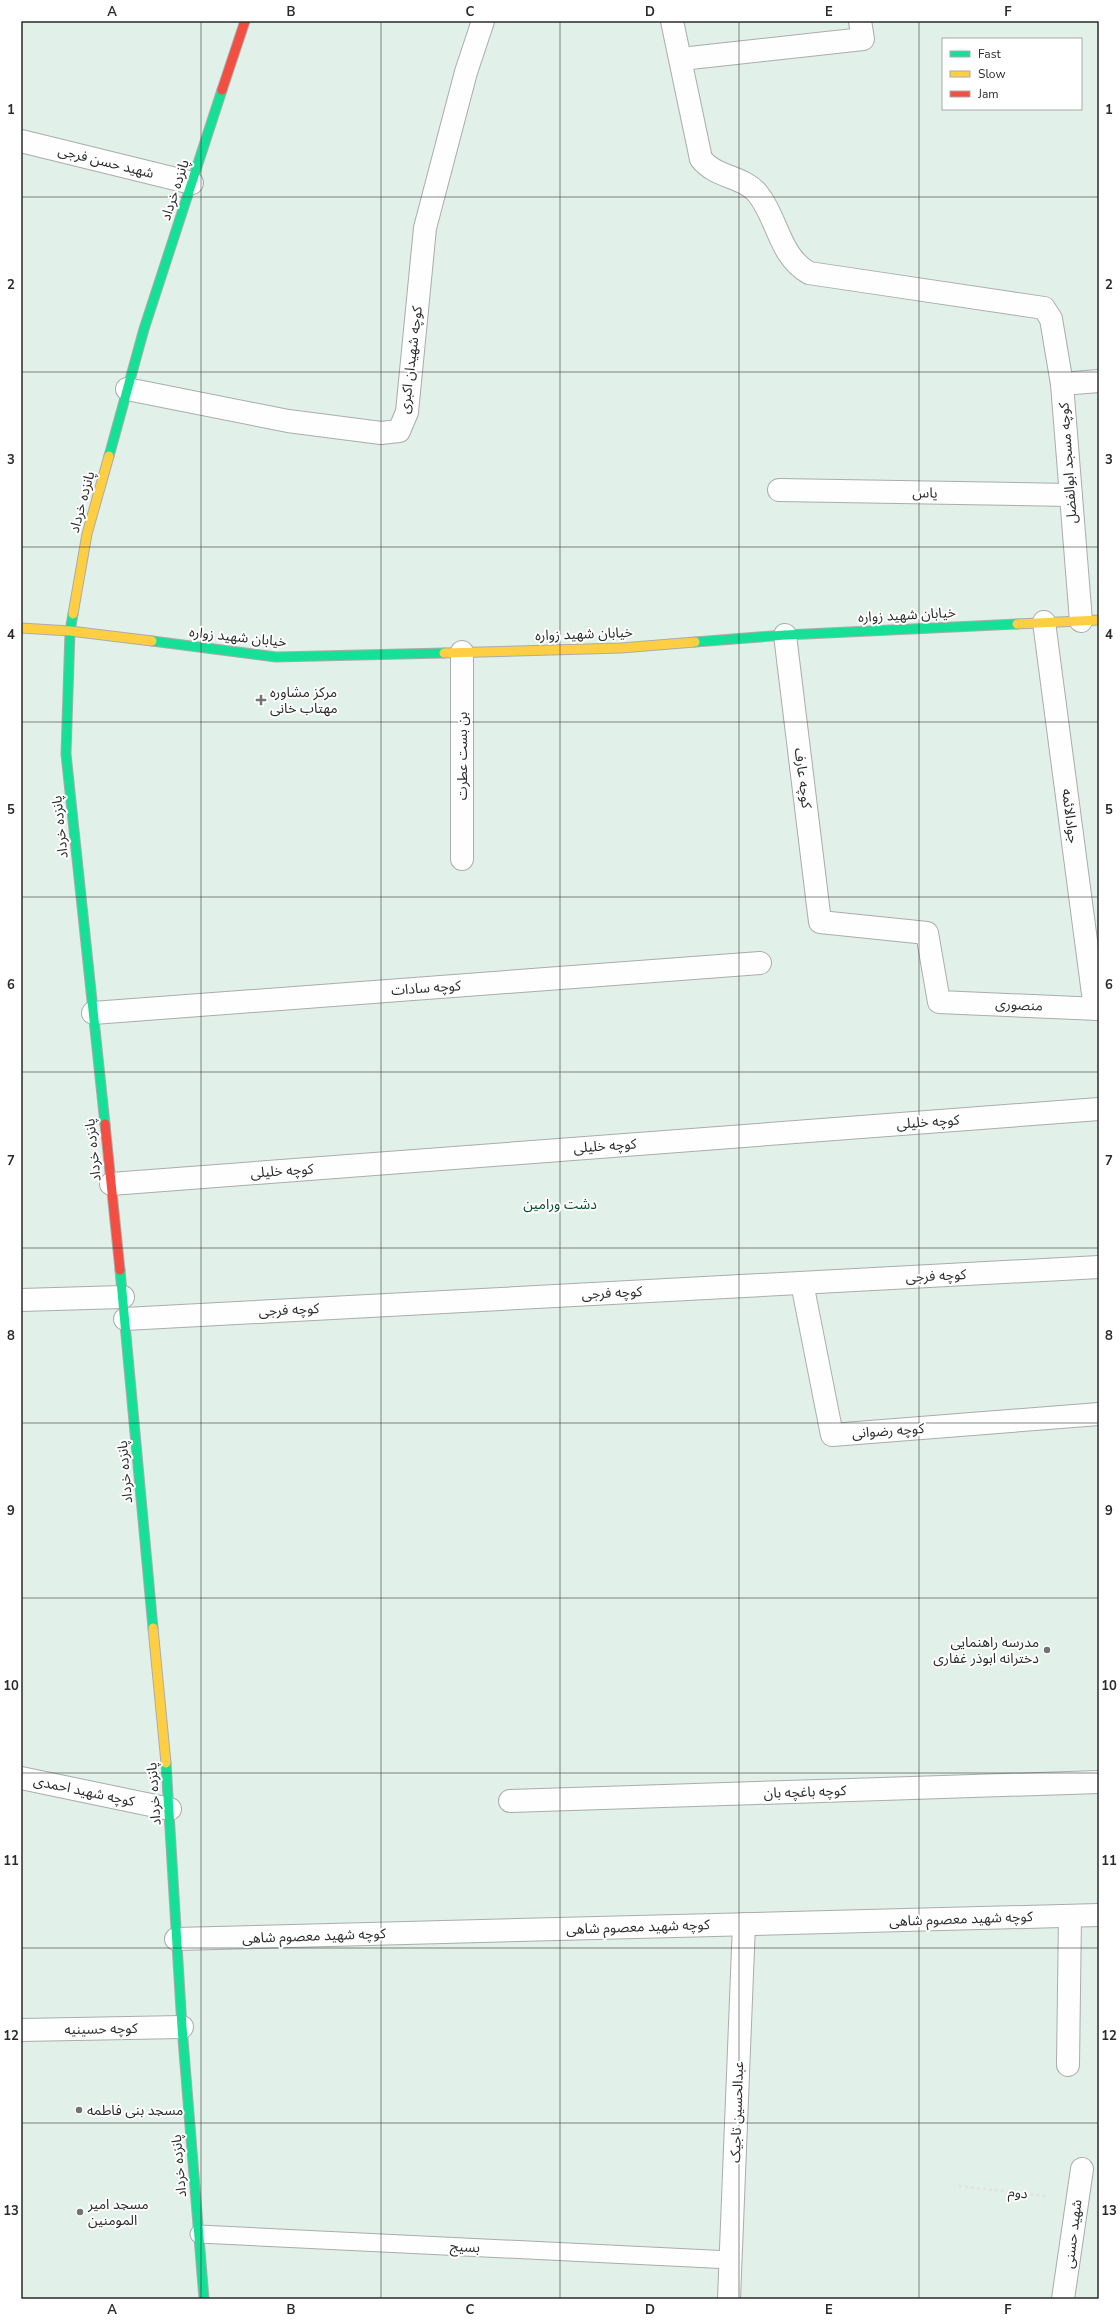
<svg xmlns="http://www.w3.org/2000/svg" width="1120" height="2320" font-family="'Nunito Sans','Noto Sans Arabic',sans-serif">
  <rect width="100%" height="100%" fill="#f6f8fb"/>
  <path fill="#e1f0e8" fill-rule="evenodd" d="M21 21H1099V2299H21ZM943 39H1081V109H943Z"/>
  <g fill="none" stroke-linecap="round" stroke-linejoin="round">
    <defs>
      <path id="lane" d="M199 2234 731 2260"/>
      <g id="street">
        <path d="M672 21 701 159C716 178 744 176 758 194 778 219 779 256 809 273L1044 308 1051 319 1062 384 1081 621"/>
        <path d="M681 59 863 39 860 21"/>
        <path d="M21 141 192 183"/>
        <path d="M1062 384 1099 381"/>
        <path d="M127 389 288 421 381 433 399 431 407 412 425 228 466 72 483 21"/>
        <path d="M779 490 1071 495"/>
        <path d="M1044 622 1095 1009"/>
        <path d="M785 635 820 922 927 933 939 1002 1099 1009"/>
        <path d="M462 652V859"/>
        <path d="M93 1013 760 963"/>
        <path d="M111 1184 1099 1109"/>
        <path d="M802 1283 832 1435 1099 1414"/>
        <path d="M21 1300 123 1297"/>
        <path d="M125 1319 1099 1267"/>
        <path d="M21 1778 170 1809"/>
        <path d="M510 1801 1099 1782"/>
        <path d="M176 1939 1099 1915"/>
        <path d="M21 2030 182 2027"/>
        <path d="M1068 2065 1070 1916"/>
        <path d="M729 2299 744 1924"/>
        <path d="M1063 2299 1082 2169"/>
      </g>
      <g id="fast">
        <path d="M109 456 144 329 222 90"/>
        <path d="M73 614 70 631 66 754 105 1124"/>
        <path d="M152 641 276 657 444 653"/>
        <path d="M695 642 785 635 1017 624"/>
        <path d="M120 1270 153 1628"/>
        <path d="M166 1763 182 2027 204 2299"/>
      </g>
      <g id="slow">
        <path d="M73 614 87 534 109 456"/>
        <path d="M1017 624 1099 620"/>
        <path d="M21 628 70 631 152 641"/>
        <path d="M444 653 621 648 695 642"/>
        <path d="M153 1628 166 1763"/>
      </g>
      <g id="jam">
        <path d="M222 90 245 21"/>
        <path d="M105 1124 120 1270"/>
      </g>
    </defs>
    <use href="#lane" stroke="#aaacad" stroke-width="19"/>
    <use href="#street" stroke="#aaacad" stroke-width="24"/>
    <use href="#fast" stroke="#aaacad" stroke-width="11"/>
    <use href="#slow" stroke="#aaacad" stroke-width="11"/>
    <use href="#jam" stroke="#aaacad" stroke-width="11"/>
    <path stroke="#e1e1e2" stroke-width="2.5" stroke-dasharray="3 3" stroke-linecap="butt" d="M959 2186 1046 2196"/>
    <use href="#lane" stroke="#fefefe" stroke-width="17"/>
    <use href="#street" stroke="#fefefe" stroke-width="22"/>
    <use href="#fast" stroke="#16e098" stroke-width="9"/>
    <use href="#slow" stroke="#ffcf43" stroke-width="9"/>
    <use href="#jam" stroke="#f24e42" stroke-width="9"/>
  </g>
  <path fill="none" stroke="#292a2b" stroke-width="1" stroke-opacity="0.55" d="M201 21V2299M381 21V2299M560 21V2299M739 21V2299M919 21V2299M21 197H1099M21 372H1099M21 547H1099M21 722H1099M21 897H1099M21 1072H1099M21 1248H1099M21 1423H1099M21 1598H1099M21 1773H1099M21 1948H1099M21 2123H1099"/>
  <g fill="#717274" stroke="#fff" stroke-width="1.5">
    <path d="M259 694h4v4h4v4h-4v4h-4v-4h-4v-4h4z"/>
    <circle cx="1047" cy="1650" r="4"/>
    <circle cx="79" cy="2110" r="4"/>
    <circle cx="80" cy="2212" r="4"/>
  </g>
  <g text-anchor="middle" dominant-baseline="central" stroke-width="4" stroke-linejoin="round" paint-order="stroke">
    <g font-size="14" fill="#292a2b" stroke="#fff">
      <text transform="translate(106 162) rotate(14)">شهید حسن فرجی</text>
      <text transform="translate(175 190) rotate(-72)">پانزده خرداد</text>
      <text transform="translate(411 360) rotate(-83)">کوچه شهیدان اکبری</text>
      <text transform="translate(1068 463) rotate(-94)">کوچه مسجد ابوالفضل</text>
      <text transform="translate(925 493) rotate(1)">یاس</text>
      <text transform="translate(82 502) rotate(-75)">پانزده خرداد</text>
      <text transform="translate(907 615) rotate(-3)">خیابان شهید زواره</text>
      <text transform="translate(584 634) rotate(-2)">خیابان شهید زواره</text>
      <text transform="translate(238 637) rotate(6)">خیابان شهید زواره</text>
      <text transform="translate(462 756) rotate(-90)">بن بست عطرت</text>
      <text transform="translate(803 778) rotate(83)">کوچه عارف</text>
      <text transform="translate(1070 816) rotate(83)">جوادالائمه</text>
      <text transform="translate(60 827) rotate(-96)">پانزده خرداد</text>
      <text transform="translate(426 988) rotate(-4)">کوچه سادات</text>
      <text transform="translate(1019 1005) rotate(3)">منصوری</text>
      <text transform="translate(928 1122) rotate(-4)">کوچه خلیلی</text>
      <text transform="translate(605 1146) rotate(-4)">کوچه خلیلی</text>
      <text transform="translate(93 1150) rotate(-96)">پانزده خرداد</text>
      <text transform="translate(282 1171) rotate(-4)">کوچه خلیلی</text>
      <text transform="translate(936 1276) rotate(-3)">کوچه فرجی</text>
      <text transform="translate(612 1293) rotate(-3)">کوچه فرجی</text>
      <text transform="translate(289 1310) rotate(-3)">کوچه فرجی</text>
      <text transform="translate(888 1431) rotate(-4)">کوچه رضوانی</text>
      <text transform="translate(125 1472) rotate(-95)">پانزده خرداد</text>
      <text transform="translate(84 1791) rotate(12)">کوچه شهید احمدی</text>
      <text transform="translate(805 1792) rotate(-2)">کوچه باغچه بان</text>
      <text transform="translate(154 1794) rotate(-94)">پانزده خرداد</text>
      <text transform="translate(961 1919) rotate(-2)">کوچه شهید معصوم شاهی</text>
      <text transform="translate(638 1927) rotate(-2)">کوچه شهید معصوم شاهی</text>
      <text transform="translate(314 1936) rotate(-2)">کوچه شهید معصوم شاهی</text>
      <text transform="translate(101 2029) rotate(-1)">کوچه حسینیه</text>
      <text transform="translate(737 2112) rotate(-88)">عبدالحسین تاجیک</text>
      <text transform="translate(179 2166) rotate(-95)">پانزده خرداد</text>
      <text transform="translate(1018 2193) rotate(7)">دوم</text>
      <text transform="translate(1073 2234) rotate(-83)">شهید حسنی</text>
      <text transform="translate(465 2247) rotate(3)">بسیج</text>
    </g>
    <g font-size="14" fill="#292a2b" stroke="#fff" text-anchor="start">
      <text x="270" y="692">مرکز مشاوره<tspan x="270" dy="16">مهتاب خانی</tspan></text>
      <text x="1039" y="1642" text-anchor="end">مدرسه راهنمایی<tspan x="1039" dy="16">دخترانه ابوذر غفاری</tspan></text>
      <text x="87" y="2110">مسجد بنی فاطمه</text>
      <text x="88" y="2204">مسجد امیر<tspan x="88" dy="16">المومنین</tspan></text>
    </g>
    <g font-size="14" fill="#044c2e" stroke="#fff">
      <text x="560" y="1204">دشت ورامین</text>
    </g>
  </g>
  <rect width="1120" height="2320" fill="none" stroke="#ffffff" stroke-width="44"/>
  <rect x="942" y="38" width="140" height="72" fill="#ffffff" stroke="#a9aaaa"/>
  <rect x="950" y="51" width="20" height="6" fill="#16e098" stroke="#a9aaaa"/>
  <text x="978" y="58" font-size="12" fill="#292a2b">Fast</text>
  <rect x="950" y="71" width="20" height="6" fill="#ffcf43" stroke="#a9aaaa"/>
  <text x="978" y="78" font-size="12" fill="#292a2b">Slow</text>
  <rect x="950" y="91" width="20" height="6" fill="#f24e42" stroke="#a9aaaa"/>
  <text x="978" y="98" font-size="12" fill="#292a2b">Jam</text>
  <rect x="22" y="22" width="1076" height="2276" fill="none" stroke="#292a2b" stroke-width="1.5"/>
  <g font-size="13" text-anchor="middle" font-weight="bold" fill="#292a2b">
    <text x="112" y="16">A</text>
    <text x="291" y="16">B</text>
    <text x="470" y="16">C</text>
    <text x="650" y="16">D</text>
    <text x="829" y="16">E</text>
    <text x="1008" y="16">F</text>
    <text x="11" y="114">1</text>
    <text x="1109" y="114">1</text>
    <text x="11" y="289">2</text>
    <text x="1109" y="289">2</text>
    <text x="11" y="464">3</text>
    <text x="1109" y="464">3</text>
    <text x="11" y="639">4</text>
    <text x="1109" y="639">4</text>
    <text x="11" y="814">5</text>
    <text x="1109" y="814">5</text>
    <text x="11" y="989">6</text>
    <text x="1109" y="989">6</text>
    <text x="11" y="1165">7</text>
    <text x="1109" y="1165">7</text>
    <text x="11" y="1340">8</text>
    <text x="1109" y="1340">8</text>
    <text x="11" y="1515">9</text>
    <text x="1109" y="1515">9</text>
    <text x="11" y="1690">10</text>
    <text x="1109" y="1690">10</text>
    <text x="11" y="1865">11</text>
    <text x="1109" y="1865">11</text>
    <text x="11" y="2040">12</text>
    <text x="1109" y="2040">12</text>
    <text x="11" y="2215">13</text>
    <text x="1109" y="2215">13</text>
    <text x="112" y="2314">A</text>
    <text x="291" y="2314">B</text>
    <text x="470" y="2314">C</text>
    <text x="650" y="2314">D</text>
    <text x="829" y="2314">E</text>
    <text x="1008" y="2314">F</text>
  </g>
</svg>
